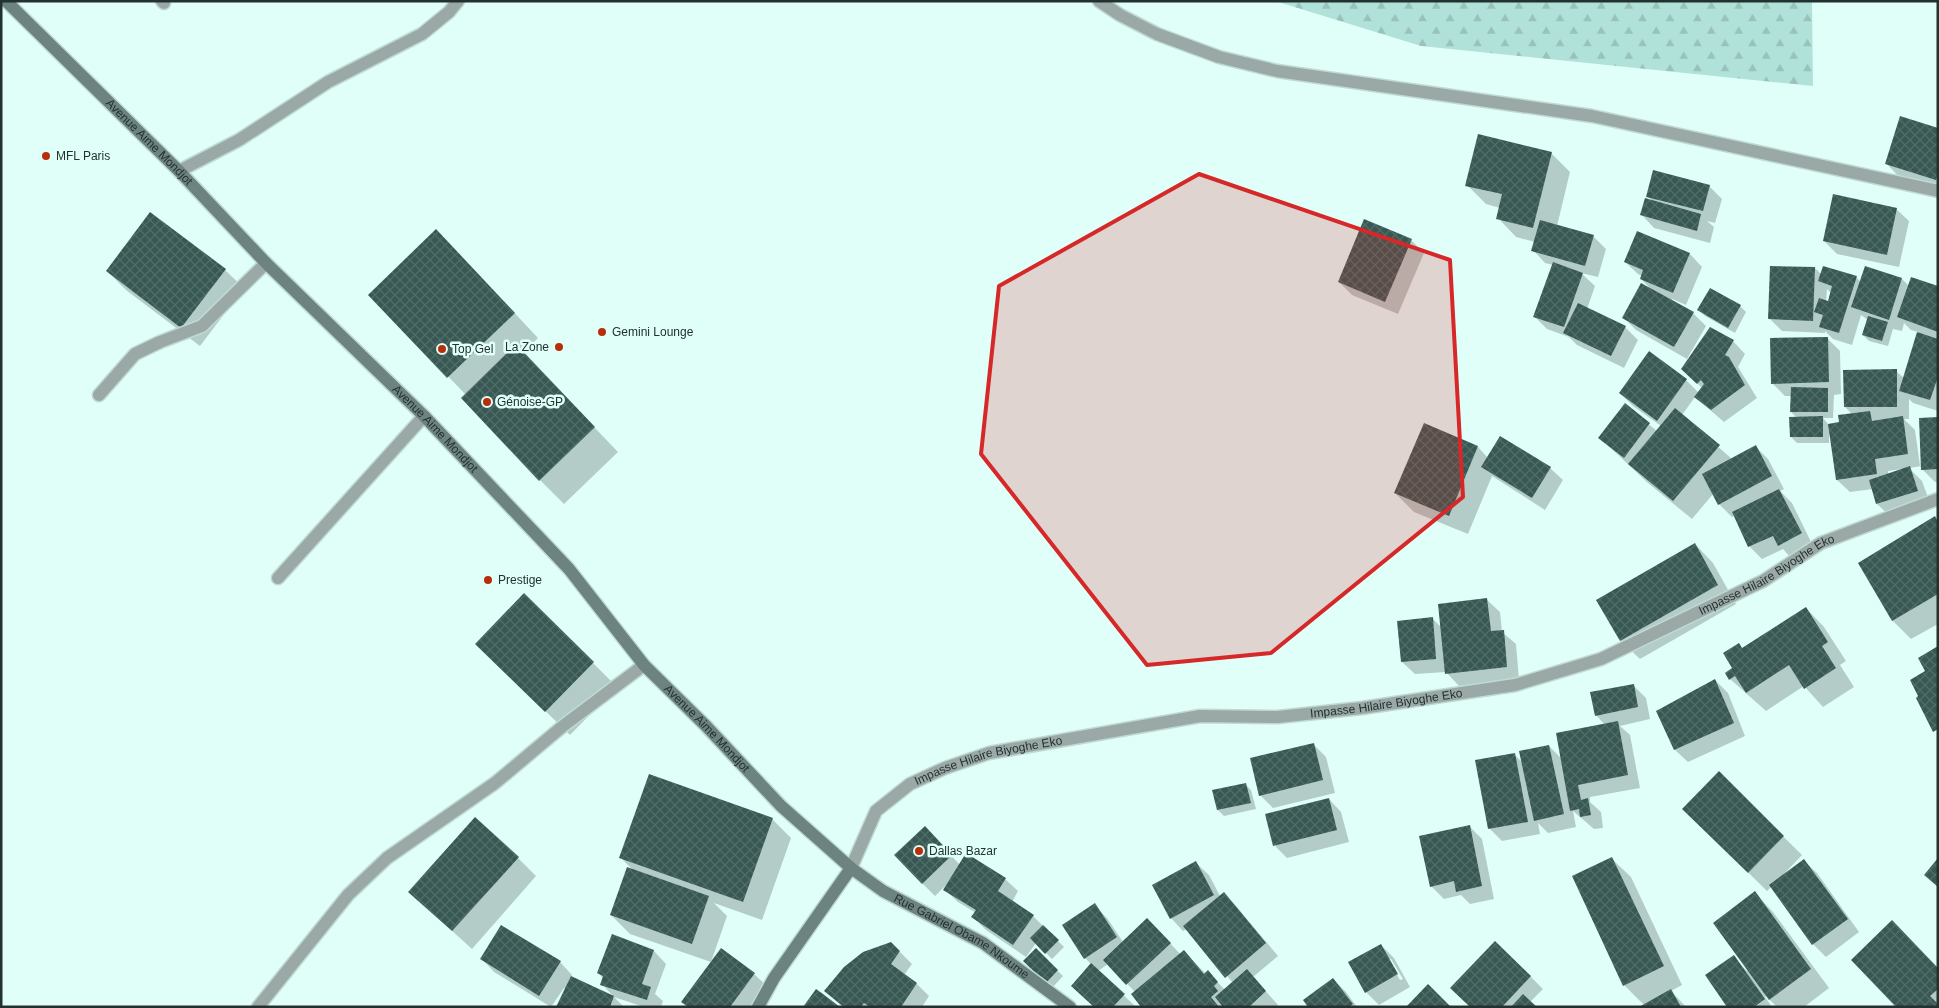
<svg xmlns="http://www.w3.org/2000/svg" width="1939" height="1008" font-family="Helvetica,sans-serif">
  <defs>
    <pattern id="forest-firs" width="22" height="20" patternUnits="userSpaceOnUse" patternTransform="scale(1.25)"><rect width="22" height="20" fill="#b1e2d9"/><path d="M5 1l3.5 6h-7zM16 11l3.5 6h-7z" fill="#98c2bb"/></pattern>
    <pattern id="building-cross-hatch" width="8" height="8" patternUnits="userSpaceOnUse" patternTransform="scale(1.25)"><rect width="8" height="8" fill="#375853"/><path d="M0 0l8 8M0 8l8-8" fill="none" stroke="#526d69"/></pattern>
  </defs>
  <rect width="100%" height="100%" fill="#e1fff9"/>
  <path fill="url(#forest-firs)" d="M1275 1H1812L1813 86 1421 46Z"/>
  <g fill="#0003" fill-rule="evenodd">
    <path d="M1938 129V188L1899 177 1887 164Z"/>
    <path d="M1551 153 1570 172 1557 226 1593 236 1606 249 1598 277 1581 273 1595 286 1587 309 1625 327 1638 340 1624 368 1577 345 1569 337 1547 329 1535 317 1553 265 1545 263 1533 250 1535 242 1516 237 1498 218 1500 208 1486 204 1467 185Z"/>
    <path d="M1709 186 1722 199 1715 223 1707 221 1714 227 1710 243 1654 228 1642 215 1653 202 1648 196Z"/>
    <path d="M1896 209 1909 221 1899 267 1837 254 1824 241Z"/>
    <path d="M1411 240 1424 253 1398 314 1352 295 1339 282Z"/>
    <path d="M1690 254 1702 267 1686 305 1672 299V301L1693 313 1706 326 1687 359 1636 330 1624 318 1652 290 1641 279 1642 276 1638 274 1625 262Z"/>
    <path d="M460 255 538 338 523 353 618 452 564 504 540 480 466 395 370 295Z"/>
    <path d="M1815 268 1821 274 1856 277 1861 282 1866 268 1902 279 1909 286 1938 288V411L1913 403 1909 399V419H1904L1915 430 1920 466 1922 465 1938 419V482H1935L1922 469V466L1909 468 1922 481 1930 503 1890 516 1877 504 1873 489 1850 492 1837 480 1830 434 1829 435V443H1797L1791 437 1797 418 1791 412 1792 396H1785L1772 383 1827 338 1840 351 1841 394 1834 395 1833 418H1823L1829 425 1840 423 1853 415 1845 407 1896 371 1904 378 1918 332 1911 330 1904 323 1902 331 1893 329 1888 346 1869 341 1863 335 1868 320 1861 315 1852 345 1833 339 1825 331V333L1782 331 1769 318ZM1827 289 1832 294 1829 303 1826 302ZM1902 469V470L1888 475V471Z"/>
    <path d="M225 270 244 288 200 346 126 290 107 271Z"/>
    <path d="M1740 306 1746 312 1735 333 1705 316 1699 310Z"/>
    <path d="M1733 341 1745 354 1738 367 1757 398 1724 422 1695 397 1682 415 1732 459 1756 447 1768 459 1784 489 1780 491 1792 503 1813 546 1791 558 1783 549 1762 559 1749 546 1735 515 1732 517 1719 504 1713 494 1692 519 1648 483 1600 438 1625 405 1657 431 1661 426 1633 406 1620 393 1686 380 1699 393 1702 388 1683 369Z"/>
    <path d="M1424 425 1478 447 1488 458 1550 468 1563 480 1545 510 1492 476 1468 534 1414 512 1395 493Z"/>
    <path d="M1934 518 1938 521V624L1911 639 1893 621 1859 563Z"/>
    <path d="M1695 544 1713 563 1736 604 1640 659 1621 641 1598 600Z"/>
    <path d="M1487 600 1500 612 1502 632 1516 644 1519 680 1459 686 1446 672 1415 674 1402 662 1433 619 1442 628Z"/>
    <path d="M1806 608 1824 627 1846 661 1840 665 1854 687 1823 707 1804 686 1766 711 1730 679 1739 645 1743 649Z"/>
    <path d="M593 663 617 687 570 735 501 668Z"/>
    <path d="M1715 680 1728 693 1745 736 1688 762 1675 750 1658 711Z"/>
    <path d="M1633 685 1646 698 1650 719 1620 726 1630 735 1640 788 1590 797V802L1601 812 1603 828 1594 829 1573 811 1576 827 1548 833 1538 823 1540 834 1502 841 1489 828 1514 754 1522 762 1549 746 1563 760 1605 725 1596 715Z"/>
    <path d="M1313 744 1326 757 1335 793 1273 808 1260 795Z"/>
    <path d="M1719 773 1802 855 1784 874 1785 875 1804 861 1817 873 1859 932 1826 957 1813 944 1772 886 1767 891 1684 809Z"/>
    <path d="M1245 784 1251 790 1256 809 1224 816 1218 810 1214 791Z"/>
    <path d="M1329 799 1341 812 1349 842 1287 858 1275 846Z"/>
    <path d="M772 819 791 838 762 920 714 903 727 916 711 962 630 934 611 915 634 871 621 858Z"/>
    <path d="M1469 826 1482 839 1494 899 1470 904 1461 895 1444 899 1431 886Z"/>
    <path d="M937 840 960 865 1005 879 1018 891 1012 902 1033 916 1064 947 1052 959 1036 943 1026 957 986 930 973 917 976 913 958 902 945 890 947 884 935 896 922 883Z"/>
    <path d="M518 858 536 876 472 949 429 910Z"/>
    <path d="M1612 859 1631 877 1682 985 1671 991 1686 1007H1642L1644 1005 1624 985Z"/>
    <path d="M1196 863 1209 875 1220 896 1224 893 1236 906 1278 956 1253 977 1278 1005 1276 1007H1143L1135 992 1108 964 1098 971 1136 1007H1094L1092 965 1085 958 1094 905 1107 918 1123 942 1160 932 1180 954 1184 952 1206 974 1208 972 1225 990 1233 983 1187 929 1183 931 1171 918Z"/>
    <path d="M1755 893 1773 912 1829 988 1804 1007H1777L1766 996 1765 997 1772 1007H1729L1733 957 1747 971 1749 970Z"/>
    <path d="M612 936 654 951 666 964 655 994 663 1001 661 1007H644L614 997 624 1007H558L566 989 564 988 551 1007 494 972 482 959 560 962 572 975 571 977 614 997 602 984 604 979 598 973Z"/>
    <path d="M1381 945 1394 958 1410 987 1379 1005 1366 992ZM1388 959H1391L1403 979 1400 980Z"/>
    <path d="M1036 950 1063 976 1052 988 1025 961Z"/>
    <path d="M900 952 912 964 904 975 917 984 929 996 922 1007H842L826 991Z"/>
    <path d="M1938 969V1007H1898Z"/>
    <path d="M754 974 767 986 752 1007H688Z"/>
    <path d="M1530 976 1543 989 1530 1002 1536 1007H1471Z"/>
    <path d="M1333 979 1346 992 1357 1007H1310Z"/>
  </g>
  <g fill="url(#building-cross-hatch)">
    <path d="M1900 116 1938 128V174L1936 180 1885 164Z"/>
    <path d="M1478 134 1552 152 1533 228 1496 219 1502 194 1465 186Z"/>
    <path d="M1653 170 1710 185 1703 211 1646 197Z"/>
    <path d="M1833 194 1897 208 1887 255 1823 241Z"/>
    <path d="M1645 198 1701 214 1697 231 1640 215Z"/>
    <path d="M150 212 226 269 181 328 106 271Z"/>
    <path d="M1364 219 1412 239 1385 302 1338 282Z"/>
    <path d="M1540 220 1594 235 1585 266 1531 251Z"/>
    <path d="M436 229 515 313 447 378 368 295Z"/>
    <path d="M1637 231 1690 253 1673 293 1640 279 1643 270 1624 262Z"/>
    <path d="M1553 262 1583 273 1564 327 1533 317Z"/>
    <path d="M1770 266 1815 267 1813 321 1768 319Z"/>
    <path d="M1823 266 1857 276 1839 333 1819 327 1823 315 1814 312 1819 298 1828 301 1832 286 1818 281Z"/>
    <path d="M1865 266 1902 278 1889 320 1851 307Z"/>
    <path d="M1911 277 1938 286V332L1897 317Z"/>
    <path d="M1641 283 1694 312 1674 347 1622 318Z"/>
    <path d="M1710 288 1741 305 1728 328 1697 310Z"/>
    <path d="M1578 303 1626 326 1611 356 1563 333Z"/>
    <path d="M1868 316 1888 322 1882 341 1862 335Z"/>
    <path d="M1710 327 1734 340 1725 355 1729 357 1745 385 1711 410 1694 397 1704 384 1701 380 1697 384 1681 369Z"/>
    <path d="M1917 332 1938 339V377L1930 400 1899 391Z"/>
    <path d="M1828 337 1829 382 1771 384 1770 338Z"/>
    <path d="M516 344 595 427 539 481 461 398Z"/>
    <path d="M1649 351 1687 379 1657 421 1619 393Z"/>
    <path d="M1897 369V407H1844L1843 370Z"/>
    <path d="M1791 387 1828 388V412H1790Z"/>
    <path d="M1625 403 1650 423 1624 458 1598 438Z"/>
    <path d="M1675 408 1720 445 1673 501 1628 464Z"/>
    <path d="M1870 411 1872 421 1903 416 1908 454 1875 459 1877 474 1836 480 1828 424 1839 422 1838 415Z"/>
    <path d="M1823 416V437H1790L1789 417Z"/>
    <path d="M1938 417V469L1921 470 1919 418Z"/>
    <path d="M1424 423 1478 446 1449 516 1394 493Z"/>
    <path d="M1500 436 1551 467 1532 498 1481 467Z"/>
    <path d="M1756 445 1772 476 1718 505 1702 474Z"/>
    <path d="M1910 466 1918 491 1876 504 1869 480Z"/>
    <path d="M1779 489 1802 533 1778 546 1773 536 1748 547 1732 512Z"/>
    <path d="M1935 516 1938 522V594L1892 621 1858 563Z"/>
    <path d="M1695 543 1718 585 1620 641 1596 600Z"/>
    <path d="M524 593 594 662 545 712 475 644Z"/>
    <path d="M1487 598 1491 631 1504 630 1507 667 1445 674 1438 604Z"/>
    <path d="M1806 607 1828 642 1822 646 1836 668 1804 689 1789 665 1746 693 1735 676 1729 680 1725 673 1732 668 1723 653 1739 643 1742 648Z"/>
    <path d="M1433 617 1436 659 1401 662 1397 621Z"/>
    <path d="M1938 646V729L1933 732 1916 698 1918 696 1910 680 1925 671 1918 658Z"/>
    <path d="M1715 679 1734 723 1674 750 1656 711Z"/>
    <path d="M1634 684 1638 707 1595 716 1590 692Z"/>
    <path d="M1618 721 1628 775 1578 785 1581 800 1588 798 1591 815 1580 817 1579 809 1570 811 1556 733Z"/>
    <path d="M1314 743 1323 780 1259 796 1250 758Z"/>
    <path d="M1549 745 1564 814 1534 821 1519 751Z"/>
    <path d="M1515 753 1528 822 1488 829 1475 760Z"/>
    <path d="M1719 771 1784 836 1748 873 1682 809Z"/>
    <path d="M649 774 773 818 743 902 619 858Z"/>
    <path d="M1246 783 1251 803 1217 810 1212 790Z"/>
    <path d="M1329 798 1337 830 1273 846 1265 814Z"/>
    <path d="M475 817 519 857 452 931 408 892Z"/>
    <path d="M1470 825 1482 886 1456 892 1454 881 1430 887 1419 836Z"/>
    <path d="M925 826 952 855 922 884 894 855Z"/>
    <path d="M966 853 1006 878 998 891 1034 915 1013 945 971 917 976 910 943 890Z"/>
    <path d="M1612 857 1664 966 1623 986 1572 876Z"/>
    <path d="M1938 858V887L1924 875Z"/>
    <path d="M1804 859 1848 919 1812 945 1769 885Z"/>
    <path d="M1196 861 1214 895 1170 919 1152 885Z"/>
    <path d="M627 867 709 896 692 944 610 915Z"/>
    <path d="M1755 891 1811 969 1769 1000 1713 923Z"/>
    <path d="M1224 892 1266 943 1225 978 1183 926Z"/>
    <path d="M1095 903 1117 937 1084 959 1062 925Z"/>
    <path d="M1147 918 1171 943 1126 985 1103 960Z"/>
    <path d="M1892 920 1938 968V989L1930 996 1938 1004 1937 1007H1896L1851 960Z"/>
    <path d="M501 925 561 961 539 996 480 959Z"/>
    <path d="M1043 925 1059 940 1045 954 1030 938Z"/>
    <path d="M612 934 654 950 642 984 651 987 647 1000 600 985 603 976 597 973Z"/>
    <path d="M1495 941 1531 976 1502 1007H1470L1450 988Z"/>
    <path d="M891 942 900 951 891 964 917 983 901 1007H870L864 1003 861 1007H844L824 991 844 967 863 952Z"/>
    <path d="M1381 944 1398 974 1365 993 1348 962Z"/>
    <path d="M721 948 755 973 730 1007H688L681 1002Z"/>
    <path d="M1036 948 1058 970 1046 983 1023 961Z"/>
    <path d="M1184 950 1204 974 1208 970 1218 982 1214 986 1218 991 1211 997 1219 1007H1141L1131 994Z"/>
    <path d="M1734 955 1765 999 1754 1007H1727L1705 975Z"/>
    <path d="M1091 963 1125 994 1113 1007H1094L1071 986Z"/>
    <path d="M1247 969 1266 991 1249 1007H1223L1215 997Z"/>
    <path d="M571 976 614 996 610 1007H556Z"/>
    <path d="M1333 978 1353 1004 1349 1007H1308L1303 1000Z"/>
    <path d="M1428 984 1451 1007H1406Z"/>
    <path d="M816 989 823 994 840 1007H803Z"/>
    <path d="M1671 989 1681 1007H1639Z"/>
    <path d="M1523 994 1537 1007H1511Z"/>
  </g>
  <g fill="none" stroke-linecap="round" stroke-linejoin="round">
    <defs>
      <g id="street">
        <path d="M162 1 164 3"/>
        <path d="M1099 1 1120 15 1157 34 1219 57 1277 71 1592 116 1938 191"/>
        <path d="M179 171 239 140 328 82 422 34 449 12 458 1"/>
        <path d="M99 395 135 354 160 342 202 326 266 263"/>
        <path d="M278 578 424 416"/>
        <path id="s1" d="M851 868 876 811 910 784 945 768 989 753 1200 716 1278 717 1362 708 1515 685 1601 659 1763 581 1821 543 1938 499"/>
        <path d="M258 1007 348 895 387 858 495 783 563 726 644 665"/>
      </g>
      <g id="secondary">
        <path id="s2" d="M6 1 179 171 266 263 424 416 569 569 644 665 706 726 781 806 851 868 883 891 983 943 1070 1007"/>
        <path d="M758 1007 774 978 851 868"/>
      </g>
    </defs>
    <use href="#street" stroke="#bfdad5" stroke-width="15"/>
    <use href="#secondary" stroke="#bfdad5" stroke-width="15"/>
    <use href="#street" stroke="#9aa9a6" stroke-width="12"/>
    <use href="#secondary" stroke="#6d837f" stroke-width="12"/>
  </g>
  <path fill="#d62828" fill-opacity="0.2" stroke="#d62828" stroke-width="4" stroke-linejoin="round" d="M1199 174 1450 260 1463 497 1271 653 1147 665 981 454 999 286Z"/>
  <g fill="#b82d0a" stroke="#e1fff9" stroke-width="2">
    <circle cx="46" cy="156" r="5"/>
    <circle cx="602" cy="332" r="5"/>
    <circle cx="559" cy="347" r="5"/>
    <circle cx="442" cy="349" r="5"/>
    <circle cx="487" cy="402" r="5"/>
    <circle cx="488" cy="580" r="5"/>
    <circle cx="919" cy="851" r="5"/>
  </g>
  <g text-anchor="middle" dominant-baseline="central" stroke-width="5" stroke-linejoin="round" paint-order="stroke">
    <g font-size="12" fill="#23312f" stroke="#e1fff9">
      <text stroke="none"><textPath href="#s2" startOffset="201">Avenue Aime Mondjot</textPath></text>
      <text stroke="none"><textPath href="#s2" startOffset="606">Avenue Aime Mondjot</textPath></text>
      <text stroke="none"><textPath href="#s1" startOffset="998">Impasse Hilaire Biyoghe Eko</textPath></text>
      <text stroke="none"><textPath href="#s1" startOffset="592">Impasse Hilaire Biyoghe Eko</textPath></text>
      <text stroke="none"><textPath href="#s2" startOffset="1011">Avenue Aime Mondjot</textPath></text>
      <text stroke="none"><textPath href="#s1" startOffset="188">Impasse Hilaire Biyoghe Eko</textPath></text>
      <text stroke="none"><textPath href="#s2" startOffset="1342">Rue Gabriel Obame Nkoume</textPath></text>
    </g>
    <g font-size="12" fill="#23312f" stroke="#e1fff9" text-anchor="start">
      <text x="56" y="156">MFL Paris</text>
      <text x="612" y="332">Gemini Lounge</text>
      <text x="549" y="347" text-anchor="end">La Zone</text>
      <text x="452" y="349">Top Gel</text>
      <text x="497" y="402">Génoise-GP</text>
      <text x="498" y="580">Prestige</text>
      <text x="929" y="851">Dallas Bazar</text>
    </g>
  </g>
  <rect width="1939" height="1008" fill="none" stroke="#23312f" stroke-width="5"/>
</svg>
